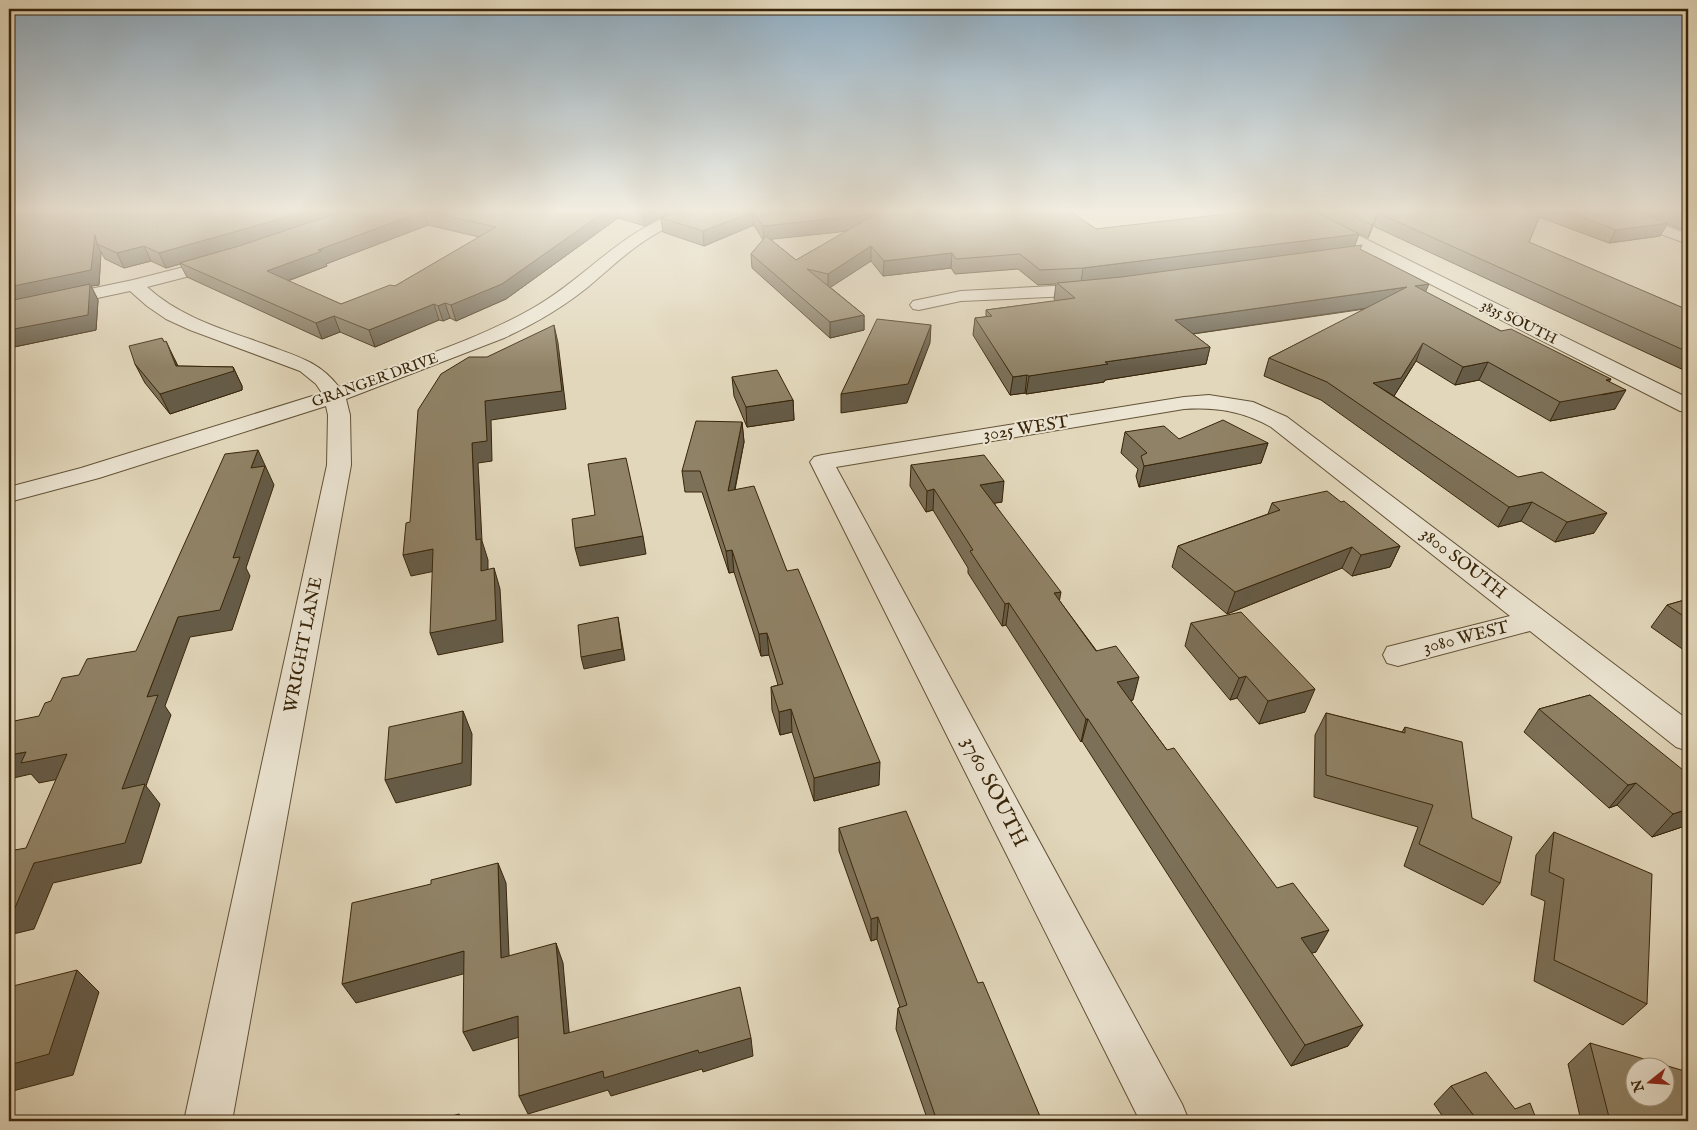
<svg xmlns="http://www.w3.org/2000/svg" width="1697" height="1130" font-family="'IM FELL English',serif">
  <rect width="100%" height="100%" fill="#e2d7bb"/>
  <filter id="stains"><feTurbulence type="fractalNoise" baseFrequency=".004" numOctaves="4"/><feColorMatrix values="0 0 0 0 .2 0 0 0 0 .09 0 0 0 0 .02 0 0 0 .5 -.17"/></filter>
  <radialGradient id="worn" r=".72"><stop offset=".6" stop-color="#630" stop-opacity="0"/><stop offset="1" stop-color="#630" stop-opacity=".3"/></radialGradient>
  <g fill="none" stroke-linecap="round" stroke-linejoin="round">
    <defs>
      <g id="minor">
        <path d="M690 210H720L718 213C702 217 686 220 671 226 639 240 614 265 588 287 562 308 534 324 504 338L346 399 350 415 351 465 232 1121H184L327 465 328 415 326 406 99 478 9 502V487L81 468 322 393 316 384 300 371 190 330 166 319 147 306 130 291 9 317V306L133 280 219 258 225 259 227 263 225 267 147 287C180 317 222 329 264 344 295 356 318 360 339 387 402 363 476 341 533 308 587 278 627 223 690 210Z"/>
        <path d="M1288 210H1307L1688 398V412L1680 411 1375 256 1330 263 1324 261 1322 258 1324 255 1360 249 1290 213Z"/>
        <path d="M1601 210H1622L1688 234V244L1603 213Z"/>
        <path d="M1091 284 1097 285 1100 289 1097 293 1070 296 961 301 919 310 913 309 910 305 913 301 961 291Z"/>
        <path d="M1209 395 1253 402 1287 417 1688 720V751L1676 747 1530 631 1398 666 1387 663 1383 655 1387 647 1510 616 1271 427C1243 411 1216 407 1184 409L836 467 1182 1104 1189 1121H1140L810 462 814 457 822 455 1184 397Z"/>
      </g>
    </defs>
    <use href="#minor" stroke="#625236" stroke-width="2"/>
    <use href="#minor" fill="#ece5d3" fill-rule="evenodd"/>
  </g>
  <g fill="#7c7058" stroke="#382509" fill-rule="evenodd">
    <path d="M9 210H1068L1096 229 1239 213 1240 210H1688V232L1667 224 1660 236 1609 243 1539 217 1529 242 1688 310V372L1373 226 1368 238 1337 223 1359 234 1354 246 1426 292 1501 331 1609 382 1615 409 1550 421 1479 380 1455 385 1416 361 1394 396 1594 533 1555 542 1521 521 1498 527 1321 400 1264 376 1269 358 1365 309 1193 334 1210 347 1206 364 1105 380 1104 382 1026 394 1025 393 1010 395 973 335 975 318 986 317V310L1056 301 1054 299 1056 284 1038 285 1018 269 955 274 951 268 883 276 871 261 830 287 864 315V330L830 338 752 268 751 254 763 240 754 225 704 246 663 232 661 218 671 214 659 218 645 226 618 218 506 299 456 321 450 318 443 321 439 320 375 347 340 332 322 339 187 277 180 264 166 268 151 261 124 268 105 259 101 252 99 285 91 286 98 300 96 330 9 348ZM428 225 479 237 395 286 341 304 288 281 327 266 326 264ZM847 231 796 260 770 239Z"/>
    <path d="M162 338 175 360 178 366 233 367 242 386V390L170 414 145 383 135 364Z"/>
    <path d="M732 377 793 400 794 420 747 427 734 396Z"/>
    <path d="M742 422 744 442 735 490 787 571 879 785 814 801 792 732 780 735 772 710 771 687 778 685 769 655 761 656 734 572 729 573 702 492H685L682 471Z"/>
    <path d="M1125 432 1179 439 1268 443 1261 463 1139 487 1136 476 1138 469 1121 453Z"/>
    <path d="M911 465 1002 502 994 503 1059 600 1133 700H1130L1167 750 1316 952 1311 953 1348 1046 1291 1066 1082 741 1081 742 1006 625 1002 626 968 573V568L933 510 926 512 910 486Z"/>
    <path d="M1341 502 1400 546 1390 567 1352 576 1342 568 1227 614 1172 567 1178 546 1268 514 1272 503Z"/>
    <path d="M1688 599V653L1651 627 1667 605Z"/>
    <path d="M1191 623 1305 712 1259 724 1237 698 1230 700 1185 646Z"/>
    <path d="M1590 695 1688 825 1652 837 1617 805 1609 808 1524 732 1539 709Z"/>
    <path d="M1326 713 1402 732 1405 727 1472 818 1500 883 1483 905 1404 866 1418 827 1314 797 1315 735Z"/>
    <path d="M839 828 978 983 1042 1121H928L896 1029 898 1008 900 1007 877 939 871 941 839 851Z"/>
    <path d="M1554 832 1647 1004 1623 1025 1534 981 1545 901 1531 895 1536 855Z"/>
    <path d="M1590 1043 1688 1121H1581L1568 1064Z"/>
    <path d="M1451 1086 1515 1109 1537 1121H1446L1434 1104Z"/>
  </g>
  <g fill="#655b47" stroke="#382509">
    <path d="M306 210H352L271 237 180 263V264L166 268 159 253Z"/>
    <path d="M607 210H617L618 218 506 299 456 321 451 305Z"/>
    <path d="M648 210H684L659 218 645 226 643 213Z"/>
    <path d="M424 211 428 225 326 264 327 266 273 286 267 271 318 250Z"/>
    <path d="M753 212 754 225 704 246 703 231Z"/>
    <path d="M1378 213 1373 226 1368 238 1372 225Z"/>
    <path d="M876 214V228L764 240 763 226Z"/>
    <path d="M1668 223 1660 236 1609 243 1616 230Z"/>
    <path d="M1359 234 1354 248 1081 283 1083 268Z"/>
    <path d="M95 235 97 244 101 252 99 285 91 286 98 300 96 330 9 348V287Z"/>
    <path d="M144 246 151 261 124 268 117 253Z"/>
    <path d="M871 246V261L828 289V274Z"/>
    <path d="M952 253 951 268 883 276 884 261Z"/>
    <path d="M1429 284 1422 300 1415 286Z"/>
    <path d="M1407 287 1401 303 1171 337 1175 320Z"/>
    <path d="M445 303 450 318 443 321 438 306Z"/>
    <path d="M434 304 439 320 375 347 369 330Z"/>
    <path d="M864 315V330L830 338V322Z"/>
    <path d="M334 316 340 332 322 339 316 323Z"/>
    <path d="M554 325 558 343 566 409 491 420 492 461 478 463 482 541 488 560V592L481 571 476 540 472 443 485 401Z"/>
    <path d="M931 325 930 343 907 403 841 413V394Z"/>
    <path d="M166 341 175 360 186 385 176 366Z"/>
    <path d="M1423 343 1416 361 1394 396 1373 383Z"/>
    <path d="M1210 347 1206 364 1105 380 1104 382 1026 394 1029 376 1105 362Z"/>
    <path d="M1488 362 1479 380 1455 385 1463 367Z"/>
    <path d="M233 367 242 386V390L170 414 160 394Z"/>
    <path d="M1027 375 1025 393 1010 395 1013 377Z"/>
    <path d="M1611 379 1602 395 1626 390 1615 409 1550 421 1560 402 1606 380Z"/>
    <path d="M793 400 794 420 747 427 746 407Z"/>
    <path d="M742 422 744 442 730 512 728 491Z"/>
    <path d="M1268 443 1261 463 1139 487 1144 466Z"/>
    <path d="M258 450 274 485 246 568 250 576 232 630 190 637 165 706 171 715 146 786 160 804 141 863 53 883 34 929 9 935V911L34 863 147 697 178 617 233 558 251 468Z"/>
    <path d="M1004 481 1002 502 978 506 980 485Z"/>
    <path d="M934 489 933 510 926 512 927 491Z"/>
    <path d="M1532 502 1521 521 1498 527 1509 507Z"/>
    <path d="M1607 513 1594 533 1555 542 1567 522Z"/>
    <path d="M643 536 646 554 580 566 575 548Z"/>
    <path d="M1400 546 1390 567 1352 576 1361 555Z"/>
    <path d="M1352 547 1342 568 1227 614 1235 592Z"/>
    <path d="M433 549 440 570 411 576 403 555Z"/>
    <path d="M732 550 734 572 729 573 726 551Z"/>
    <path d="M494 568 500 589 503 642 438 655 430 633Z"/>
    <path d="M1061 592 1057 614 1054 593Z"/>
    <path d="M1009 603 1006 625 1002 626 1005 604Z"/>
    <path d="M618 617 625 660 584 669 581 657Z"/>
    <path d="M767 633 769 655 761 656 759 634Z"/>
    <path d="M1246 676 1237 698 1230 700 1239 678Z"/>
    <path d="M1139 677 1133 700 1111 705 1117 682Z"/>
    <path d="M1315 689 1305 712 1259 724 1268 701Z"/>
    <path d="M791 709 792 732 780 735 779 712Z"/>
    <path d="M463 711 472 734 471 785 396 803 385 780Z"/>
    <path d="M1086 719H1088L1082 741 1081 742Z"/>
    <path d="M26 752 67 754 83 774 39 783 31 774 9 779V755Z"/>
    <path d="M880 762 879 785 814 801V778Z"/>
    <path d="M1636 783 1617 805 1609 808 1628 785Z"/>
    <path d="M1688 809V825L1652 837 1673 814Z"/>
    <path d="M498 863 506 883 510 978 501 958Z"/>
    <path d="M878 917 877 939 871 941V919Z"/>
    <path d="M1329 930 1316 952 1288 960 1301 938Z"/>
    <path d="M556 943 563 963 571 1053 564 1034Z"/>
    <path d="M464 951 474 971 356 1003 342 984Z"/>
    <path d="M77 970 99 992 73 1075 9 1092V1065Z"/>
    <path d="M518 1016 526 1035 473 1051 463 1032Z"/>
    <path d="M1363 1025 1348 1046 1291 1066 1305 1045Z"/>
    <path d="M751 1038 753 1056 703 1072 702 1069 611 1096 608 1090 528 1114 519 1096 603 1071 698 1050Z"/>
    <path d="M459 1114 463 1121H458Z"/>
  </g>
  <g fill="#908266" stroke="#382509" fill-rule="evenodd">
    <path d="M12 210H306L266 223 159 253 144 246 117 253 97 244 95 235 91 270 9 287V211Z"/>
    <path d="M347 210H607L502 284 451 305 445 303 438 306 434 304 369 330 334 316 316 323 180 263 239 246ZM424 211 496 227 395 286 390 285 341 304 267 271 322 251 318 250Z"/>
    <path d="M635 210H648L643 213Z"/>
    <path d="M681 210H1068L1096 229 1253 211 1251 210H1312L1359 234 1083 268 1040 270 1020 254 956 259 952 253 884 261 871 246 828 274 807 269 864 315 830 322 751 254 766 236 796 260 876 214 763 226 753 212 703 231 661 218Z"/>
    <path d="M1342 210H1542L1529 242 1688 310V352L1378 213 1372 225Z"/>
    <path d="M1563 210H1632L1668 223 1616 230Z"/>
    <path d="M1670 210H1688V216Z"/>
    <path d="M1362 245 1360 249 1429 284 1415 286 1501 331 1511 329 1611 379 1606 380 1626 390 1560 402 1488 362 1463 367 1423 343 1401 378 1373 383 1518 477 1542 472 1607 513 1567 522 1532 502 1509 507 1327 382 1269 358 1407 287 1175 320 1210 347 1105 362 1108 364 1029 376 1027 375 1013 377 975 318 992 316 986 310 1075 298 1057 283 1121 277Z"/>
    <path d="M90 284 88 315 9 330V301Z"/>
    <path d="M877 319 931 325 908 384 841 394Z"/>
    <path d="M554 325 562 391 485 401 487 441 472 443 476 540 481 539V571L494 568 496 620 430 633 433 549 403 555 406 523 410 522 418 410 441 374 469 357H487Z"/>
    <path d="M162 338 164 342 166 341 176 366 233 367 234 371 160 394 135 364 129 346Z"/>
    <path d="M777 370 793 400 746 407 732 377Z"/>
    <path d="M1223 420 1268 443 1144 466 1141 456 1147 453 1125 432 1164 426 1179 439Z"/>
    <path d="M696 421 742 422 728 491 754 486 787 571 798 569 880 762 814 778 791 709 779 712 771 687 783 684 767 633 759 634 732 550 726 551 700 471H682Z"/>
    <path d="M258 450 251 468 265 466 233 558 240 557 220 610 178 617 147 697 158 695 122 789 145 784 125 843 34 863 14 910 9 911V851L26 848 67 754 21 763 26 752 9 755V722L39 716 45 703 51 701 62 678 79 675 87 659 136 651 225 454Z"/>
    <path d="M984 455 1004 481 980 485 1061 592 1054 593 1096 651 1116 646 1139 677 1117 682 1167 750 1174 748 1277 888 1293 883 1329 930 1301 938 1363 1025 1305 1045 1088 719H1086L1009 603 1005 604 970 551 973 550 934 489 927 491 911 465Z"/>
    <path d="M626 458 643 536 575 548 572 519 595 515 588 464Z"/>
    <path d="M1327 491 1341 502 1344 501 1400 546 1361 555 1352 547 1235 592 1178 546 1280 510 1272 503Z"/>
    <path d="M1688 599V619L1667 605Z"/>
    <path d="M1241 612 1315 689 1268 701 1246 676 1239 678 1191 623Z"/>
    <path d="M618 617 622 649 581 657 578 625Z"/>
    <path d="M1590 695 1688 774V809L1673 814 1636 783 1628 785 1539 709Z"/>
    <path d="M463 711 462 763 385 780 389 727Z"/>
    <path d="M1326 713 1405 733V727L1462 742 1472 818 1512 837 1500 883 1419 844 1433 805 1326 775Z"/>
    <path d="M906 811 978 983 983 982 1042 1121H937L898 1008 907 1005 878 917 871 919 839 828Z"/>
    <path d="M1554 832 1652 874 1647 1004 1554 960 1564 879 1549 872Z"/>
    <path d="M498 863 501 958 556 943 564 1034 740 987 751 1038 699 1053 698 1050 604 1078 603 1071 519 1096 518 1016 463 1032 464 951 342 984 352 903 431 884V880Z"/>
    <path d="M77 970 49 1054 9 1065V987Z"/>
    <path d="M1590 1043 1688 1072V1121H1610ZM1634 1068H1664V1098H1634Z"/>
    <path d="M1486 1072 1515 1109 1530 1103 1537 1121H1478L1451 1086Z"/>
    <path d="M459 1114 458 1121H435Z"/>
    <path d="M771 1119 772 1121H763Z"/>
  </g>
  <linearGradient id="sky" x2="0" y2="1"><stop stop-color="#8eaabe"/><stop offset="0.57" stop-color="#f2ede0"/><stop offset="1" stop-color="#f2ede0" stop-opacity="0"/></linearGradient>
  <rect width="1697" height="368" fill="url(#sky)"/>
  <g text-anchor="middle" dominant-baseline="central" stroke-width="4" stroke-linejoin="round" paint-order="stroke">
    <g font-size="15" fill="#382509" stroke="#ece5d3">
      <text transform="translate(1519 322) rotate(26)">3835 SOUTH</text>
      <text transform="translate(375 380) rotate(-20)">GRANGER DRIVE</text>
    </g>
    <g font-size="18" fill="#382509" stroke="#ece5d3">
      <text transform="translate(1026 429) rotate(-9)">3025 WEST</text>
      <text transform="translate(1463 564) rotate(38)">3800 SOUTH</text>
      <text transform="translate(1466 638) rotate(-14)">3080 WEST</text>
      <text transform="translate(304 645) rotate(-79)">WRIGHT LANE</text>
    </g>
    <g font-size="21" fill="#382509" stroke="#ece5d3">
      <text transform="translate(994 792) rotate(63)">3760 SOUTH</text>
    </g>
  </g>
  <rect width="1697" height="1130" fill="none" stroke="#e2d7bb" stroke-width="30"/>
  <rect x="10" y="10" width="1677" height="1110" fill="none" stroke="#382509" stroke-width="2.5"/>
  <rect x="15" y="15" width="1667" height="1100" fill="none" stroke="#382509"/>
  <g transform="translate(1650 1082) rotate(253)"><circle r="24" fill="#ece5d3" stroke="#a49882"/>
  <path d="M0-4L9 19L0 12L-9 19Z" fill="#8f2418"/>
  <text y="-8" font-size="14" font-weight="bold" text-anchor="middle" fill="#382509">N</text>
  </g>
  <rect width="100%" height="100%" filter="url(#stains)"/>
  <rect width="100%" height="100%" fill="url(#worn)"/>
</svg>
